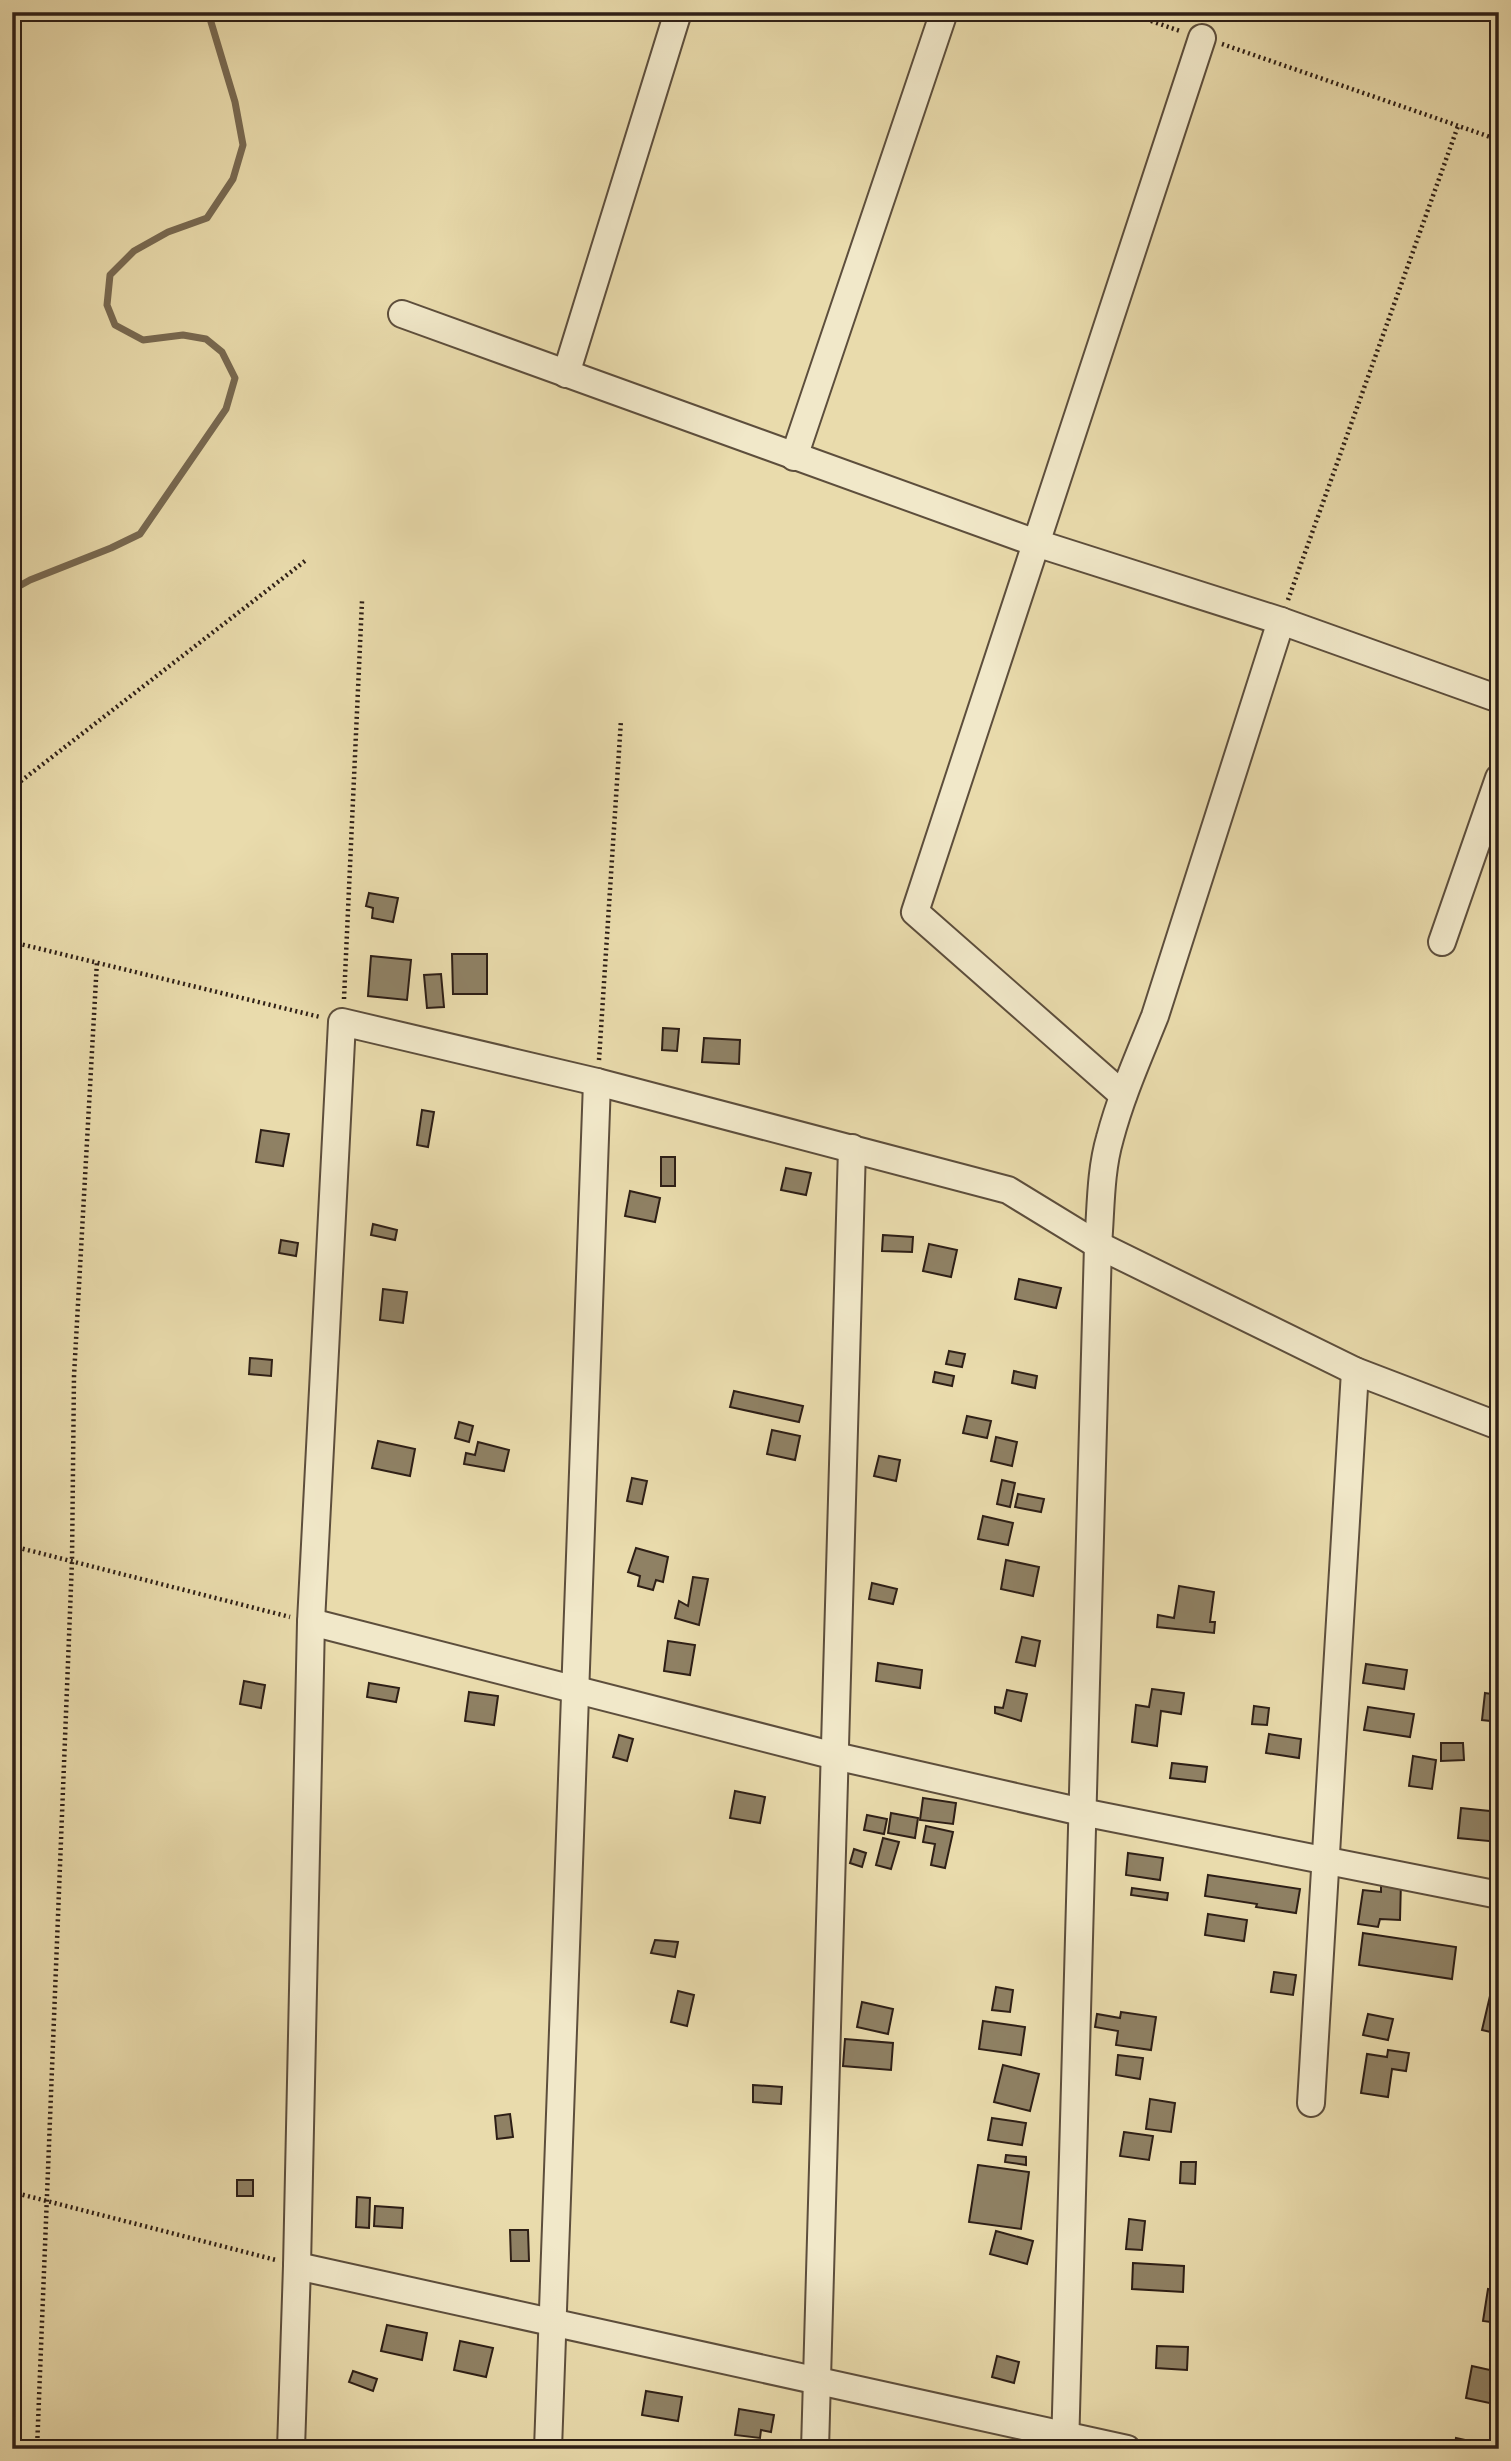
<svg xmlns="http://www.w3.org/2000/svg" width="1511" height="2461" font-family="Alegreya,serif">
  <rect width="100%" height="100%" fill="#e9dbac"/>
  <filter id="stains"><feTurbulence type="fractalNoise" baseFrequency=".00286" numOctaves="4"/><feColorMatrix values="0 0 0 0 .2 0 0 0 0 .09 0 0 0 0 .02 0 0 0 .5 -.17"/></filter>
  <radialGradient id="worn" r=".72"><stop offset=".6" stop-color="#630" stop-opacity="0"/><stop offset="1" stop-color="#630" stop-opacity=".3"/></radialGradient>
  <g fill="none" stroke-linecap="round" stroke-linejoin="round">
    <path stroke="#786951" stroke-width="7" d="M12 590 30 580 111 548 140 534 226 409 235 378 222 352 206 339 183 335 143 340 115 325 107 305 110 275 134 251 168 232 207 218 233 179 243 145 235 102 208 12"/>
  </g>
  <g fill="#8f8164" stroke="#2e1f16" stroke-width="2">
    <path d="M369 893 398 898 393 922 372 918 373 908 366 906Z"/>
    <path d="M452 954H487V994H453Z"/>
    <path d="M371 956 411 960 407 1000 368 996Z"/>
    <path d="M441 974 444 1007 427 1008 424 975Z"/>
    <path d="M663 1028 679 1029 677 1051 662 1050Z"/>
    <path d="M704 1038 740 1040 739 1064 702 1062Z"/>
    <path d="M422 1110 434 1112 428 1147 417 1145Z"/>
    <path d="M261 1130 289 1134 283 1166 256 1162Z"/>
    <rect x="661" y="1157" width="14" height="29"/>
    <path d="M786 1168 811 1173 806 1195 781 1190Z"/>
    <path d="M630 1191 660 1198 655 1222 625 1216Z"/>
    <path d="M373 1224 397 1230 395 1240 371 1235Z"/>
    <path d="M883 1235 913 1237 912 1252 882 1251Z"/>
    <path d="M281 1240 298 1243 296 1256 279 1253Z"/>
    <path d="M929 1244 957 1250 951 1277 923 1271Z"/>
    <path d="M1019 1279 1061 1288 1056 1308 1015 1299Z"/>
    <path d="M383 1289 407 1292 403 1323 380 1320Z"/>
    <path d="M949 1351 965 1354 962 1367 946 1364Z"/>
    <path d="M250 1358 272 1360 271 1376 249 1374Z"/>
    <path d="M1014 1371 1037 1376 1035 1388 1012 1383Z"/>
    <path d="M935 1372 954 1376 952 1386 933 1382Z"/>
    <path d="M734 1391 803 1406 799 1422 730 1407Z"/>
    <path d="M967 1416 991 1421 987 1438 963 1433Z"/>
    <path d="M459 1422 473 1426 469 1442 455 1438Z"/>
    <path d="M772 1430 800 1436 795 1460 767 1454Z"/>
    <path d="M996 1437 1017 1442 1012 1466 991 1461Z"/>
    <path d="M378 1441 415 1449 410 1476 372 1468Z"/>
    <path d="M478 1442 509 1450 504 1471 464 1464 466 1453 475 1455Z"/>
    <path d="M879 1456 900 1460 896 1481 874 1476Z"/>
    <path d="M632 1478 647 1481 642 1504 627 1501Z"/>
    <path d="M1002 1480 1015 1483 1010 1507 997 1504Z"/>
    <path d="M1018 1494 1044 1499 1041 1512 1015 1507Z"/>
    <path d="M983 1516 1013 1523 1008 1545 978 1539Z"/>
    <path d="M636 1548 668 1557 663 1582 656 1580 653 1590 638 1586 640 1576 628 1572Z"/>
    <path d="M1006 1560 1039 1567 1033 1596 1001 1589Z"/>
    <path d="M693 1577 708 1579 699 1625 675 1618 679 1601 688 1606Z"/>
    <path d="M872 1583 897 1589 893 1604 869 1599Z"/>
    <path d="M1179 1586 1214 1592 1210 1622H1215L1214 1633 1157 1627 1158 1615 1174 1618Z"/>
    <path d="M1022 1637 1040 1641 1035 1666 1016 1662Z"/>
    <path d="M668 1641 695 1645 690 1675 664 1671Z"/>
    <path d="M878 1663 922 1670 920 1688 876 1681Z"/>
    <path d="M1366 1664 1407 1670 1404 1689 1363 1683Z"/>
    <path d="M244 1681 265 1685 261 1708 240 1704Z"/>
    <path d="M369 1683 399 1688 396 1702 367 1697Z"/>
    <path d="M1152 1689 1184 1693 1181 1714 1161 1711 1157 1746 1132 1742 1136 1705 1149 1707Z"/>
    <path d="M1007 1690 1027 1694 1021 1721 995 1713V1707L1003 1708Z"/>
    <path d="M469 1692 498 1696 494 1725 465 1721Z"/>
    <path d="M1485 1693 1499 1695V1722L1482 1720Z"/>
    <path d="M1254 1706 1269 1708 1267 1725 1252 1724Z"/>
    <path d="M1368 1707 1414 1714 1410 1737 1364 1730Z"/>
    <path d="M1269 1734 1301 1739 1299 1758 1266 1753Z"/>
    <path d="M619 1735 633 1739 627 1761 613 1757Z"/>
    <path d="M1441 1743H1463L1464 1760 1441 1761Z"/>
    <path d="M1413 1756 1436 1760 1432 1789 1409 1786Z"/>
    <path d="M1172 1763 1207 1767 1205 1782 1170 1778Z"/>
    <path d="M735 1791 765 1797 760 1823 730 1818Z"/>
    <path d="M923 1798 956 1803 953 1824 920 1820Z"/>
    <path d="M1461 1808 1499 1812V1842L1458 1838Z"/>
    <path d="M891 1813 918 1818 915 1838 888 1833Z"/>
    <path d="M867 1815 887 1819 884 1834 864 1830Z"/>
    <path d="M926 1826 953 1832 945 1868 931 1865 935 1844 923 1842Z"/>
    <path d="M883 1838 899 1842 891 1869 876 1865Z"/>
    <path d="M854 1849 866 1853 862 1867 850 1863Z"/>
    <path d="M1128 1853 1163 1858 1160 1880 1126 1875Z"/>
    <path d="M1208 1875 1300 1889 1296 1913 1256 1907 1257 1904 1205 1896Z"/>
    <path d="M1381 1881H1401L1400 1920 1380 1919 1378 1927 1358 1924 1363 1890 1381 1892Z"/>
    <path d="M1132 1888 1168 1893 1167 1900 1131 1895Z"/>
    <path d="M1208 1914 1247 1920 1244 1941 1205 1935Z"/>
    <path d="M1363 1933 1456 1947 1452 1979 1359 1965Z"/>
    <path d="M655 1940 678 1942 675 1957 651 1953Z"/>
    <path d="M1497 1954H1499V1991L1492 1990Z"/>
    <path d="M1274 1972 1296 1975 1293 1995 1271 1992Z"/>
    <path d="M996 1987 1013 1990 1010 2012 992 2010Z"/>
    <path d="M678 1991 694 1995 687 2026 671 2022Z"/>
    <path d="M1490 1996 1499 1998V2034L1482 2030Z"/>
    <path d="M862 2002 893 2009 888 2034 857 2027Z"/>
    <path d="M1121 2012 1156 2017 1151 2050 1116 2045 1118 2031 1095 2027 1097 2014 1120 2018Z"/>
    <path d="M1368 2014 1393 2019 1388 2040 1363 2035Z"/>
    <path d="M983 2021 1025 2027 1021 2055 979 2049Z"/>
    <path d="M845 2039 893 2043 891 2070 843 2066Z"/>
    <path d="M1388 2050 1409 2053 1406 2071 1392 2069 1388 2097 1361 2093 1367 2054 1387 2057Z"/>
    <path d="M1118 2055 1143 2058 1140 2079 1116 2075Z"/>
    <path d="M1003 2065 1039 2074 1030 2111 994 2102Z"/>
    <path d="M753 2085 782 2087 781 2104 753 2102Z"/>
    <path d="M1150 2099 1175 2103 1171 2132 1146 2129Z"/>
    <path d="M510 2114 513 2137 497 2139 495 2116Z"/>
    <path d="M992 2118 1026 2123 1022 2145 988 2140Z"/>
    <path d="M1124 2132 1153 2136 1149 2160 1120 2156Z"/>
    <path d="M1006 2155 1026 2157V2165L1005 2162Z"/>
    <path d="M1181 2162H1196L1195 2184 1180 2183Z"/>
    <path d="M978 2165 1029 2172 1021 2229 969 2222Z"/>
    <rect x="237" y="2180" width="16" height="16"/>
    <path d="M357 2197 370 2198 369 2228 356 2227Z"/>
    <path d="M375 2206 403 2208 402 2228 374 2226Z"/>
    <path d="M1129 2219 1145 2221 1142 2250 1126 2249Z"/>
    <path d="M510 2230H528L529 2261H511Z"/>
    <path d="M996 2231 1033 2241 1027 2264 990 2254Z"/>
    <path d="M1133 2263 1184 2266 1183 2292 1132 2289Z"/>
    <path d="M1488 2289 1499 2291V2323L1483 2321Z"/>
    <path d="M12 2300H16L15 2350H12Z"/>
    <path d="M387 2325 427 2333 422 2360 381 2351Z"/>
    <path d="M1491 2328 1499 2329V2341L1490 2340Z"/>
    <path d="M460 2341 493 2348 486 2377 454 2370Z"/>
    <path d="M1157 2346 1188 2347 1187 2370 1156 2368Z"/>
    <path d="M997 2356 1019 2362 1014 2383 992 2377Z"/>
    <path d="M1472 2366 1499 2372V2405L1466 2398Z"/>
    <path d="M353 2371 377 2379 373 2391 349 2382Z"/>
    <path d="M646 2391 682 2397 678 2421 642 2415Z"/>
    <path d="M739 2409 774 2415 771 2432 761 2430 760 2438 735 2435Z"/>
    <path d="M1456 2438 1488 2445 1487 2449H1454Z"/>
  </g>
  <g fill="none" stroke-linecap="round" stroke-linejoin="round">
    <defs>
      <g id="minor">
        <path d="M402 314 1036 543 1281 621 1499 699"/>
        <path d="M566 374 678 12"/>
        <path d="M794 457 944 12"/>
        <path d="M1442 942 1499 778"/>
        <path d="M1123 1095 915 912 1202 38"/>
        <path d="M311 1622 835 1756 1082 1812 1499 1895"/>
        <path d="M1311 2103 1355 1371"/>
        <path d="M297 2266 1127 2449"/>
        <path d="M291 2449 297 2266 311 1622 342 1022 597 1082 1008 1190 1098 1245 1355 1371 1499 1426"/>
        <path d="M548 2449 597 1082"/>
        <path d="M815 2449 852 1148"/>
        <path d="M1065 2449 1098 1245C1101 1210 1100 1172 1110 1138 1121 1096 1139 1056 1155 1016L1281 621"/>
      </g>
    </defs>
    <use href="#minor" stroke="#5d4e3c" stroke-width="30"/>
    <g stroke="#2e1f16" stroke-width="4.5" stroke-dasharray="2 3.5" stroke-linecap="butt">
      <path d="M1125 12 1180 31"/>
      <path d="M1222 44 1499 140"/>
      <path d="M1288 600 1458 126"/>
      <path d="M12 788 305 561"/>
      <path d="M12 942 320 1017"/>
      <path d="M344 999 362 601"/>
      <path d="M599 1060 621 720"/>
      <path d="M12 1546 290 1617"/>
      <path d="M12 2192 276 2260"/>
      <path d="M37 2449 72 1561 74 1376 97 961"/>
    </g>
    <use href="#minor" stroke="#f1e8c9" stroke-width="26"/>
  </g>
  <rect width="1511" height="2461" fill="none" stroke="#e9dbac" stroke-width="42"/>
  <rect x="14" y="14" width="1483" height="2433" fill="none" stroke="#2e1f16" stroke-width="3.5"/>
  <rect x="21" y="21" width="1469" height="2419" fill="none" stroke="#2e1f16" stroke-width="2"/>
  <rect width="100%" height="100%" filter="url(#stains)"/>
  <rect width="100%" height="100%" fill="url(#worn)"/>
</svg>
